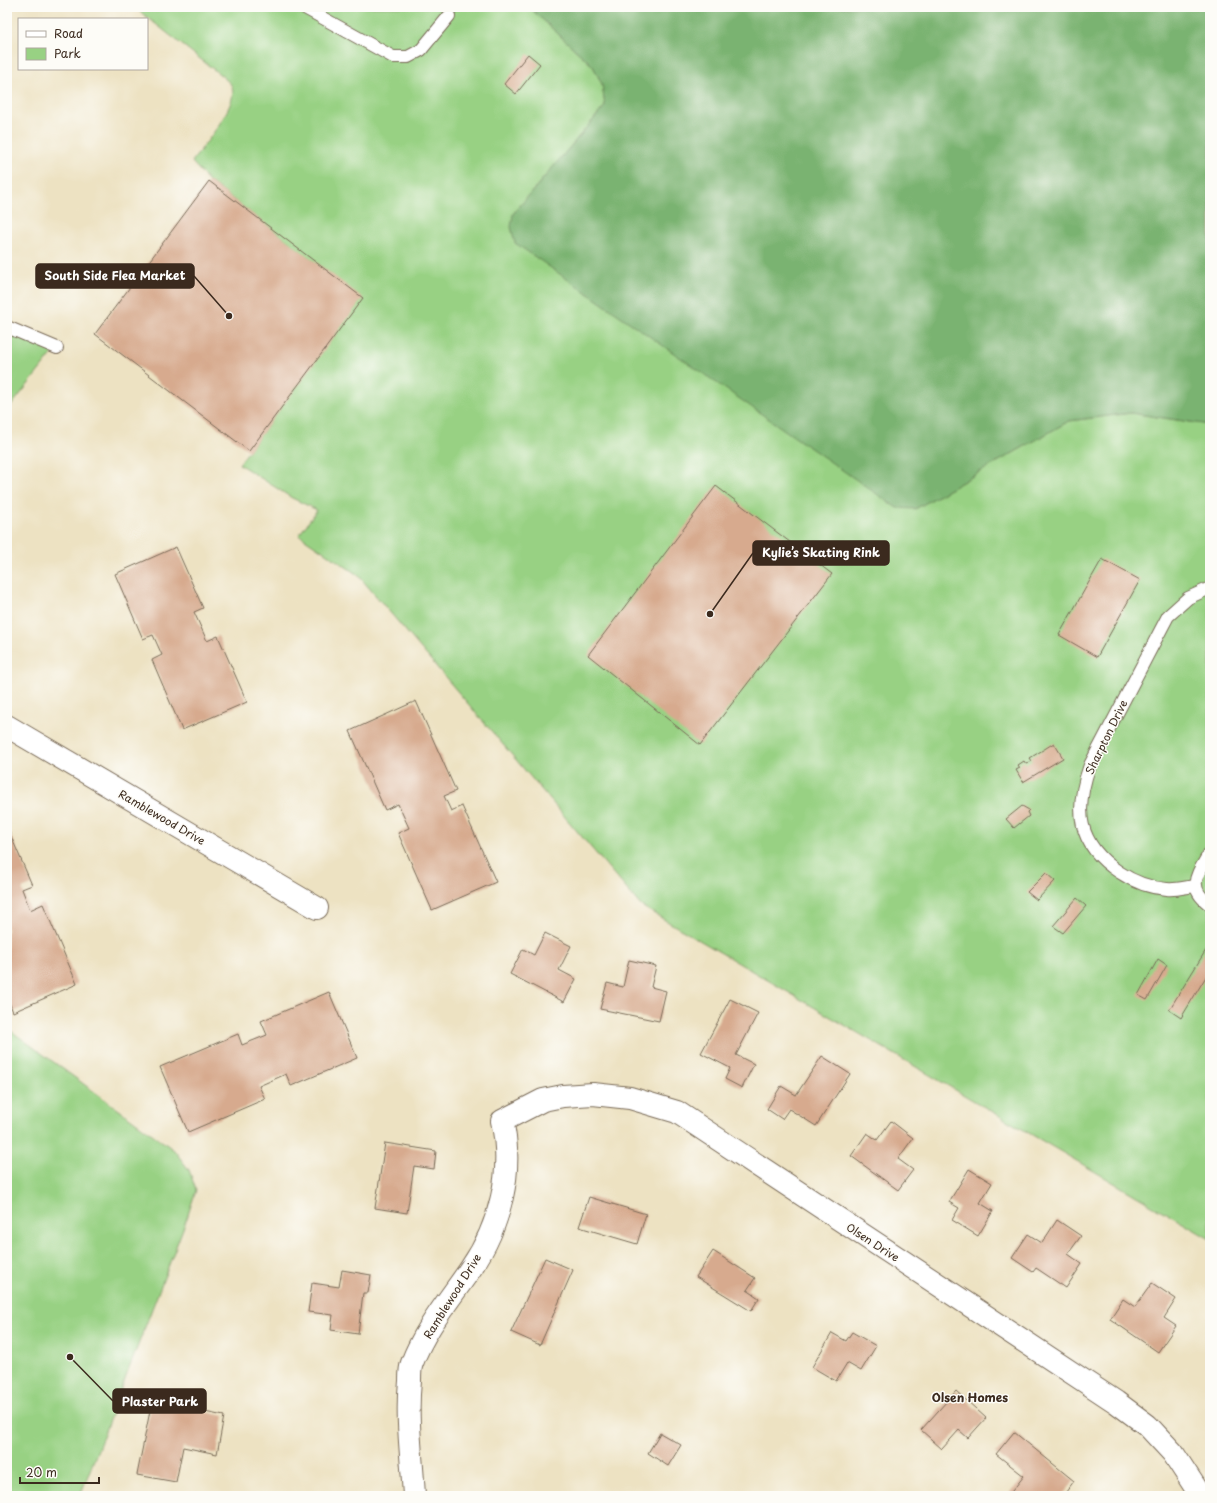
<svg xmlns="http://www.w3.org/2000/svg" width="1217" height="1503" font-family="'Playpen Sans',sans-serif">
  <rect width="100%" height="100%" fill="#fdfcf7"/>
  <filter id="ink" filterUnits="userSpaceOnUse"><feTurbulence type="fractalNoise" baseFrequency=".025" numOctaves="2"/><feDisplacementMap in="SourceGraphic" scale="8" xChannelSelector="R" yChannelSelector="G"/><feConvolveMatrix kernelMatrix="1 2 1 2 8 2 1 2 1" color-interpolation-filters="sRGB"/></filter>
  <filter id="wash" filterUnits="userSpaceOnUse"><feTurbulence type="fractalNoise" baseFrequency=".012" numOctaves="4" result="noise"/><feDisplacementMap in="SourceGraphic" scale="16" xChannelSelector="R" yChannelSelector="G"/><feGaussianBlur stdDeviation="0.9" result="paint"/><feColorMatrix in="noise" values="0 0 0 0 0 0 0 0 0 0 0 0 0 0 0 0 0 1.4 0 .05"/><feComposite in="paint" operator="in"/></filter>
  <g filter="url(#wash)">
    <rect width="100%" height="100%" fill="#ede2c2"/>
    <g fill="#98d183" stroke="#6a7e50">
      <path d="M134 7H435L449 16 456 7H529L593 66 602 84 605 106 513 214 915 509 1069 421 1131 413 1210 425V1239L641 906 358 575 299 535 317 510 292 498 239 464 362 298 209 181 192 162C202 147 239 105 232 87 231 83 225 79 222 76Z"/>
      <path d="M7 327 57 348 7 411Z"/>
      <path d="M7 1028 174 1150 189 1170 196 1190 187 1218 80 1496H7Z"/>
    </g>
    <g fill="#7ab371" stroke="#5a6e48">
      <path d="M436 7H456L449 16Z"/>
      <path d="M529 7H1210V425L1131 413 1069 421 915 509 897 508 515 243 511 227 513 214 605 106 602 84 593 66Z"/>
    </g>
    <g id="blocks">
      <g fill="#d7aa8e">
        <path d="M528 54 540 64 516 94 504 84Z"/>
        <path d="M209 181 363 298 249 451 95 334Z"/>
        <path d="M716 486 832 574 700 745 588 655Z"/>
        <path d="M176 547 203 608 194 612 207 641 218 636 247 702 182 730 152 660 162 655 153 635 143 639 115 574Z"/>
        <path d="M1102 559 1140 580 1097 657 1059 635Z"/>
        <path d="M416 701 456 791 444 796 451 811 462 806 496 882 432 910 398 833 409 828 398 804 385 810 350 731Z"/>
        <path d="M1054 743 1063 758 1023 782 1016 770 1020 768 1018 765 1024 761 1026 764 1032 761 1030 758Z"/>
        <path d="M1022 806 1029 810 1027 812 1029 816 1014 828 1006 819Z"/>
        <path d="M7 827 32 885 22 889 30 910 43 904 77 984 13 1012 7 997Z"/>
        <path d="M1046 873 1055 881 1037 900 1027 892Z"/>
        <path d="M1077 898 1086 906 1063 933 1053 926Z"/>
        <path d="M545 933 571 946 559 970 576 979 564 1002 510 974 523 949 534 955Z"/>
        <path d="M1206 950 1210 952V970L1181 1018 1169 1010Z"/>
        <path d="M1158 959 1167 965 1147 1000 1138 995Z"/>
        <path d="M629 960 656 966 651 987 666 991 659 1021 600 1009 607 983 623 987Z"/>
        <path d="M329 992 357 1058 291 1086 286 1074 259 1086 265 1099 188 1132 160 1067 238 1034 242 1045 267 1035 261 1021Z"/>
        <path d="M730 999 758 1013 736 1055 754 1064 742 1088 725 1079 730 1068 701 1053Z"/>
        <path d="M822 1056 850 1074 816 1126 789 1109 782 1119 767 1109 781 1086 796 1095Z"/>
        <path d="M891 1121 913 1138 898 1159 913 1170 898 1190 851 1156 867 1133 877 1140Z"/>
        <path d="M385 1143 436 1151 434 1169 414 1166 407 1213 375 1208Z"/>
        <path d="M969 1169 992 1183 980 1203 993 1211 978 1236 952 1220 959 1208 949 1202Z"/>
        <path d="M589 1197 646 1214 637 1244 579 1227Z"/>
        <path d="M1057 1220 1081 1236 1068 1254 1082 1264 1066 1288 1036 1268 1033 1272 1012 1258 1028 1234 1042 1243Z"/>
        <path d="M713 1251 755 1278 747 1290 759 1298 751 1311 696 1277Z"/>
        <path d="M545 1258 573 1270 540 1345 511 1332Z"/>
        <path d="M342 1270 371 1275 368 1293H363L358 1334 331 1330 333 1315 308 1312 312 1283 339 1287Z"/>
        <path d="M1152 1283 1176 1299 1164 1318 1176 1326 1158 1352 1110 1319 1123 1299 1135 1307Z"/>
        <path d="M852 1332 876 1346 861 1371 847 1363 836 1381 812 1367 832 1333 846 1341Z"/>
        <path d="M956 1391 986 1418 968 1438 959 1430 942 1449 921 1430Z"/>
        <path d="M152 1401 224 1416 217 1454 183 1447 176 1482 137 1475Z"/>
        <path d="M1014 1432 1074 1481 1063 1496H1008L1024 1476 996 1454Z"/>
        <path d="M660 1433 681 1445 668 1466 648 1453Z"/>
      </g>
    </g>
  </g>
  <g filter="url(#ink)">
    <use href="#blocks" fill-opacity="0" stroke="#796a57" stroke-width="1"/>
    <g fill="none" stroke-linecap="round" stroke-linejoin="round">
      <defs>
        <g id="service">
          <path d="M303 7 393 57H408L421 50 449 16"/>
          <path d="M7 327 57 348"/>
          <path d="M1210 852C1198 874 1185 886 1210 905"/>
          <path d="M1195 886C1186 887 1176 890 1167 889 1150 888 1134 882 1119 872 1077 844 1074 810 1090 765L1168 616 1188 598 1210 588"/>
        </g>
        <g id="minor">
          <path d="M7 726 317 908"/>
          <path d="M414 1496C412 1458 406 1419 410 1381 410 1375 410 1368 412 1363 425 1328 450 1299 471 1268 500 1226 514 1171 502 1121L543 1100 563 1096 593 1094 630 1098 677 1112 1116 1402 1147 1425 1173 1453 1201 1496"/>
        </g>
      </defs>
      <use href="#service" stroke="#796a57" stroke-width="14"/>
      <use href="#minor" stroke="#796a57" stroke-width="24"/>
      <use href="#service" stroke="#fff" stroke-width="12"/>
      <use href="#minor" stroke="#fff" stroke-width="22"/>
    </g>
  </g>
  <g text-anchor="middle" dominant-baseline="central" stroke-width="3" stroke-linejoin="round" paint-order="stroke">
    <g font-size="11" fill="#3b2a1e" stroke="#fdfcf7">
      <text transform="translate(1106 737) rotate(-64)">Sharpton Drive</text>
      <text transform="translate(162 817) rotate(30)">Ramblewood Drive</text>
      <text transform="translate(873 1242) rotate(33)">Olsen Drive</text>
      <text transform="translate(452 1296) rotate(-58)">Ramblewood Drive</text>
    </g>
    <g font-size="12" font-weight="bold" fill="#3b2a1e" stroke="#fdfcf7">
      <text x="970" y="1397">Olsen Homes</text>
    </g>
  </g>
  <path fill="none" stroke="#3b2a1e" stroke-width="1.5" d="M229 316L194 276M710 614L753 553M70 1357L113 1401"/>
  <g fill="#3b2a1e" stroke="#fdfcf7" stroke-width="1.5">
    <circle cx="229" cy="316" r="4"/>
    <circle cx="710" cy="614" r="4"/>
    <circle cx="70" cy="1357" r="4"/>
  </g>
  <g fill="#3b2a1e" stroke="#3b2a1e" stroke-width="1.5">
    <rect x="36" y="264" width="158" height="24" rx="4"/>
    <rect x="753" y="541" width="136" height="24" rx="4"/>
    <rect x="113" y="1389" width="93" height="24" rx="4"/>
  </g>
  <g font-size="12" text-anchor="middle" font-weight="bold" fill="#fff">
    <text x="115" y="280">South Side Flea Market</text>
    <text x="821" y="557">Kylie’s Skating Rink</text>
    <text x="160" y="1406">Plaster Park</text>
  </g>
  <rect width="1217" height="1503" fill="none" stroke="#fdfcf7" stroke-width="24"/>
  <rect x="18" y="18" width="130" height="52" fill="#fdfcf7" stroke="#afa8a0"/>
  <rect x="26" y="31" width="20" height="6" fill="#ffffff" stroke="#afa8a0"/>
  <text x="54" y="38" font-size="12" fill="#3b2a1e">Road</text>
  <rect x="26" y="48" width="20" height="12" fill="#98d183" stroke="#afa8a0"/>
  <text x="54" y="58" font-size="12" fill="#3b2a1e">Park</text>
  <path d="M20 1477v6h79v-6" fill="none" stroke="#3b2a1e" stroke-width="2"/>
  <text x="26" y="1477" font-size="12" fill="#3b2a1e" stroke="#fdfcf7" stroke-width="3" paint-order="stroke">20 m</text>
</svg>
